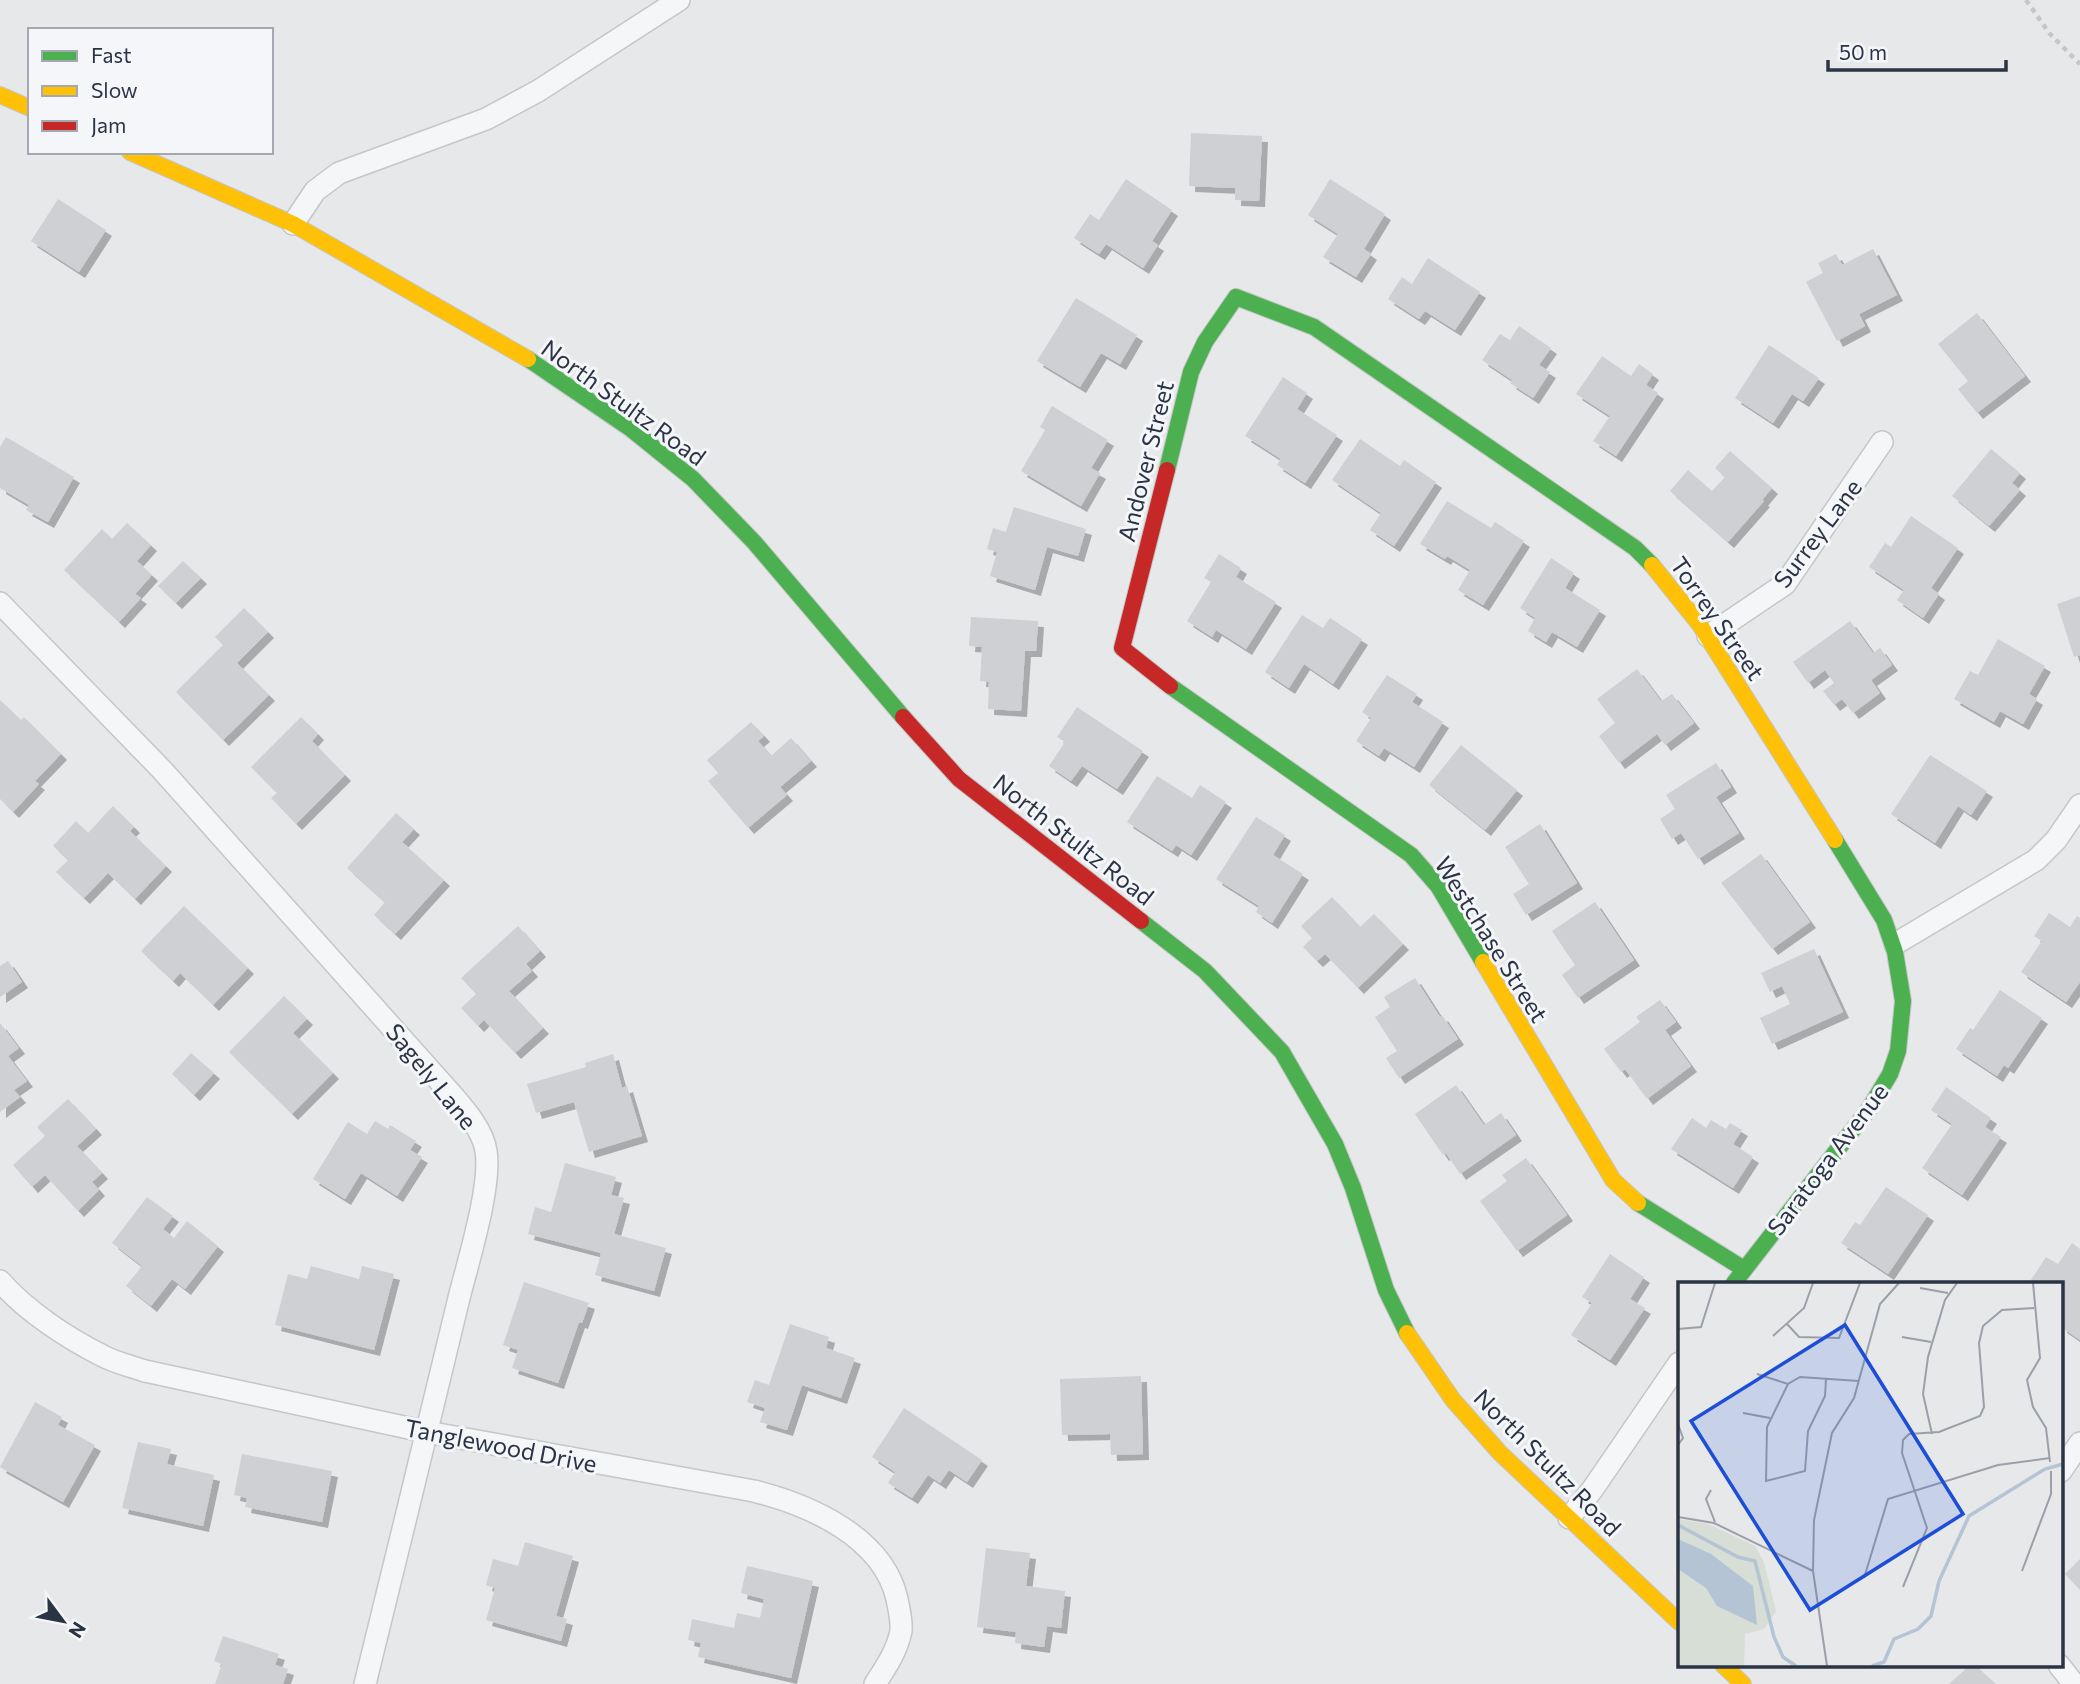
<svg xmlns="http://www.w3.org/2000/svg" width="2080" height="1684" font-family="Commissioner,sans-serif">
  <defs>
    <filter id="shadow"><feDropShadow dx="6" dy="6" stdDeviation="0" flood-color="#0004"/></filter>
  </defs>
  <rect width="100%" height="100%" fill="#e6e8ea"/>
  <g fill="#ced0d3" filter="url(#shadow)">
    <path d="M1191 133 1262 136 1259 201 1235 200V188L1189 186Z"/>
    <path d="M1126 179 1172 210 1152 241 1158 245 1143 268 1106 244 1099 254 1074 238 1090 214 1099 220Z"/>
    <path d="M1330 179 1385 214 1364 249 1371 254 1356 277 1323 257 1338 234 1308 215Z"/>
    <path d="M58 199 106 230 79 272 31 241Z"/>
    <path d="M1873 249 1897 295 1859 314 1865 326 1837 341 1806 282 1823 273 1818 263 1836 254 1842 265Z"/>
    <path d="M1428 258 1480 292 1455 330 1425 311 1419 319 1388 299 1402 277 1412 284Z"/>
    <path d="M1076 298 1137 335 1120 364 1101 353 1080 387 1037 361Z"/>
    <path d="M1977 313 2025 376 1977 413 1958 389 1968 381 1938 344Z"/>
    <path d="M1519 326 1551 348 1539 365 1550 372 1533 398 1510 383 1512 380 1482 360 1500 334 1510 340Z"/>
    <path d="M1769 345 1819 378 1803 401 1792 394 1773 423 1735 398Z"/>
    <path d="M1602 356 1631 376 1639 364 1653 374 1646 385 1658 393 1616 456 1593 441 1610 416 1576 394Z"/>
    <path d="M1283 377 1307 393 1297 409 1337 435 1305 483 1277 465 1281 459 1245 436Z"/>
    <path d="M1052 406 1108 440 1091 468 1100 473 1081 506 1021 471 1045 430 1040 427Z"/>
    <path d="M6 437 74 477 48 522 26 510 29 505 0 488V447Z"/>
    <path d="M1360 439 1400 466 1404 460 1436 482 1394 546 1370 530 1381 513 1332 480Z"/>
    <path d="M1991 449 2020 473 2012 483 2020 490 1989 526 1952 496Z"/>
    <path d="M1730 451 1772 488 1762 500 1764 501 1728 542 1670 491 1688 470 1712 491 1725 477 1715 468Z"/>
    <path d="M1447 501 1491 528 1495 522 1524 541 1483 605 1458 590 1470 570 1447 556 1445 559 1420 544Z"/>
    <path d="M1014 507 1086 529 1078 556 1047 547 1035 590 990 576 997 552 987 549 993 528 1006 532Z"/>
    <path d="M1911 516 1958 548 1931 588 1939 594 1923 618 1897 600 1904 590 1869 567 1885 543 1891 547Z"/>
    <path d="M127 523 151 545 137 561 152 575 135 594 141 598 119 622 64 570 102 529 112 539Z"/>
    <path d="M1219 554 1241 568 1236 577 1276 602 1246 649 1216 630 1212 637 1187 621 1211 582 1204 578Z"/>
    <path d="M1551 558 1574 573 1565 588 1600 610 1577 647 1552 632 1546 642 1528 631 1535 618 1520 608Z"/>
    <path d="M183 561 201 578 176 603 158 586Z"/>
    <path d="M2080 596V655L2074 657 2057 604Z"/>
    <path d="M244 608 268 632 237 663 269 695 223 740 176 692 223 645 215 637Z"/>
    <path d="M1302 615 1323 628 1330 618 1362 639 1333 684 1304 664 1289 688 1265 672Z"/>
    <path d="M971 617 1038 621 1036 651H1025L1021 711 988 709 989 682 980 681 982 647 969 646Z"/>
    <path d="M1850 621 1873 653 1880 648 1892 665 1871 680 1880 693 1853 713 1842 699 1834 705 1823 691 1834 683 1825 670 1808 683 1793 662Z"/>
    <path d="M1998 639 2045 666 2029 694 2037 699 2023 724 2000 711 1994 722 1954 699 1970 671 1978 675Z"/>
    <path d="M1637 669 1661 701 1672 694 1694 723 1665 745 1657 734 1619 763 1599 736 1615 723 1597 699Z"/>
    <path d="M1387 675 1417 694 1412 702 1443 722 1414 767 1384 748 1379 756 1356 741 1371 718 1362 712Z"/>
    <path d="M0 700 21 720 24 717 61 754 35 781 39 784 13 812 0 799Z"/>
    <path d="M1077 707 1143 751 1117 789 1082 766 1071 781 1049 766 1065 742 1057 737Z"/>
    <path d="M301 717 318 734 312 741 345 775 296 824 271 798 277 793 251 767Z"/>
    <path d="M751 722 764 736 758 741 771 756 791 738 811 761 780 787 787 795 748 828 708 781 718 773 707 760Z"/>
    <path d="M1461 745 1517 790 1485 830 1429 785Z"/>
    <path d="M1930 755 1987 791 1971 815 1958 806 1935 843 1891 814Z"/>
    <path d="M1716 763 1731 787 1716 797 1739 833 1698 859 1681 833 1672 839 1660 819 1675 809 1666 795Z"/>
    <path d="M1157 776 1192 798 1200 785 1226 802 1191 855 1176 845 1172 851 1127 822Z"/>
    <path d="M113 806 134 827 130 831 166 866 135 899 108 873 84 898 56 872 68 860 53 846 76 821 88 833Z"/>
    <path d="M396 813 414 829 402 842 444 880 395 934 374 915 385 902 347 868Z"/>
    <path d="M1256 817 1285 835 1273 855 1303 874 1272 923 1256 912 1259 906 1216 879Z"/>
    <path d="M1540 824 1577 883 1526 915 1513 894 1529 884 1505 847Z"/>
    <path d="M1761 854 1810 922 1772 949 1721 883Z"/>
    <path d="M1332 897 1360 927 1374 914 1403 944 1358 988 1325 954 1317 961 1303 947 1312 938 1301 926Z"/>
    <path d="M1595 902 1634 960 1578 998 1562 975 1575 965 1552 931Z"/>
    <path d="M184 906 248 968 213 1005 180 973 173 981 141 951Z"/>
    <path d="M2049 913 2070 927 2077 916 2080 918V982L2066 1002 2021 972 2042 941 2034 936Z"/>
    <path d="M518 926 540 951 526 964 532 971 509 991 543 1028 515 1053 484 1020 478 1026 461 1008 476 994 461 978Z"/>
    <path d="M1814 949 1843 1012 1772 1044 1760 1018 1790 1004 1782 986 1770 992 1761 973Z"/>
    <path d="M8 961 22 982 0 997V966Z"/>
    <path d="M1415 978 1440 1017 1442 1015 1458 1039 1399 1078 1386 1058 1397 1051 1375 1017 1390 1007 1384 997Z"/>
    <path d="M2000 990 2042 1018 2008 1068 2004 1065 1997 1076 1956 1049 1970 1028 1973 1030Z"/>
    <path d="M284 996 307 1019 293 1033 333 1073 292 1114 229 1052Z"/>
    <path d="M1660 1000 1676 1022 1665 1030 1691 1066 1647 1099 1625 1069 1621 1072 1604 1049 1640 1022 1636 1017Z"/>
    <path d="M0 1023 19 1048 8 1056 27 1081 14 1090 20 1097 0 1112Z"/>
    <path d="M191 1053 214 1073 194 1095 172 1074Z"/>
    <path d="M613 1054 622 1088 627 1086 642 1136 589 1152 574 1102 536 1113 527 1084 586 1067 585 1063Z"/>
    <path d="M1456 1085 1484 1125 1501 1113 1516 1135 1460 1174 1446 1153 1443 1155 1415 1114Z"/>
    <path d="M1946 1087 1991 1118 1985 1127 2001 1137 1962 1195 1922 1168 1952 1124 1931 1110Z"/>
    <path d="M68 1099 96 1129 77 1146 102 1173 92 1182 99 1190 78 1211 45 1175 32 1187 13 1165 45 1136 37 1127Z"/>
    <path d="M1692 1118 1706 1128 1711 1120 1726 1129 1730 1123 1742 1130 1733 1144 1753 1157 1733 1188 1671 1149Z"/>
    <path d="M375 1121 388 1129 390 1125 416 1141 410 1150 422 1157 397 1196 361 1173 345 1199 313 1179 348 1122 367 1134Z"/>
    <path d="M1526 1158 1567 1215 1517 1251 1480 1201 1507 1181 1502 1175Z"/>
    <path d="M565 1163 616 1177 611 1195 624 1198 614 1234 666 1248 654 1291 595 1275 601 1253 528 1234 535 1207 551 1212Z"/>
    <path d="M1886 1187 1928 1215 1888 1274 1841 1243 1855 1222 1860 1225Z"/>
    <path d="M147 1197 173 1216 163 1229 174 1238 187 1221 218 1246 185 1289 172 1279 151 1306 126 1286 142 1266 112 1243Z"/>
    <path d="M2072 1243 2080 1249V1340L2061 1327V1283H2029L2046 1257 2058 1264Z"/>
    <path d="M1610 1254 1644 1277 1630 1299 1645 1308 1610 1360 1571 1335 1592 1303 1582 1297Z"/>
    <path d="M311 1266 359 1279 362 1266 394 1274 374 1350 275 1325 288 1274 307 1279Z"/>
    <path d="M524 1282 589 1303 582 1323 579 1322 558 1383 512 1368 518 1350 503 1345Z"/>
    <path d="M790 1324 829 1337 826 1348 855 1358 841 1398 802 1385 787 1430 760 1422 765 1408 747 1402 755 1380 769 1385Z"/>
    <path d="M1141 1376 1143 1454 1111 1455 1110 1434 1062 1435 1060 1379Z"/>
    <path d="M35 1402 62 1417 58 1425 95 1445 63 1502 0 1467Z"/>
    <path d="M904 1408 982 1460 967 1482 949 1470 940 1483 928 1475 912 1498 888 1483 895 1472 872 1457Z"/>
    <path d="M138 1442 171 1449 167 1464 214 1475 203 1526 122 1508Z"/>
    <path d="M242 1454 332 1471 322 1522 245 1507 247 1498 234 1495Z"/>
    <path d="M525 1542 573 1556 556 1616 567 1619 561 1641 486 1620 495 1588 486 1585 493 1559 518 1566Z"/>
    <path d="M986 1548 1030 1553 1026 1586 1065 1591 1061 1628 1047 1626 1044 1647 1015 1643 1016 1632 977 1627Z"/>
    <path d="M2080 1559V1590L2065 1574Z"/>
    <path d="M747 1566 813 1581 791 1678 698 1657 701 1643 688 1640 692 1619 734 1628 737 1613 760 1618 764 1599 741 1593Z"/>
    <path d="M223 1636 279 1654 275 1665 288 1669 283 1684H215L222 1664 214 1661Z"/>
    <path d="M1970 1665H1975L1996 1684H1949Z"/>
  </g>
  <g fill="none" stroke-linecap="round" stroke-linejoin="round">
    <defs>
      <g id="street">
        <path d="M293 224 315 191 339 173 486 119 538 91 679 0"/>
        <path d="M0 603 163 771 454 1097C466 1111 483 1131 486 1151 492 1186 467 1265 458 1302 428 1429 396 1557 365 1684"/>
        <path d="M1708 636 1785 584 1882 442"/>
        <path d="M1895 944 2036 860 2056 840 2080 805"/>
        <path d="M0 1281C26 1311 67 1338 103 1356 116 1363 131 1366 145 1371L427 1432 754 1491C810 1505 883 1537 897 1599 899 1609 902 1621 901 1631 897 1651 886 1667 875 1684"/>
        <path d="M2061 1471 2080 1443"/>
        <path d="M1569 1518 1592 1490 1679 1363"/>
        <path d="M2059 1665 2074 1684"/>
      </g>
      <g id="fast">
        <path d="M528 359 631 429 693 479 754 542 903 717"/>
        <path d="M1167 470 1191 372 1205 342 1236 297 1314 327 1635 548 1652 565"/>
        <path d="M1170 686 1411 855 1438 886 1483 962"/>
        <path d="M1141 921 1205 971 1282 1052 1335 1144 1353 1188 1386 1290 1407 1333"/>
        <path d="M1638 1203 1744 1269"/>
        <path d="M1734 1283 1869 1109 1890 1074 1898 1051 1903 1001 1895 952 1884 920 1835 840"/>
      </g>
      <g id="slow">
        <path d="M0 95 30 108"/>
        <path d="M130 152 293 224 528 359"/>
        <path d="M1652 565 1700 625 1835 840"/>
        <path d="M1483 962 1613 1180 1638 1203"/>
        <path d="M1407 1333 1453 1400 1500 1453 1679 1622"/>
        <path d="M1723 1665 1743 1684"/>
      </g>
      <g id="jam">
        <path d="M1167 470 1122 648 1170 686"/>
        <path d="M903 717 959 779 1141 921"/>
      </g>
    </defs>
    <use href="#street" stroke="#c4c6c8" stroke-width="24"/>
    <use href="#fast" stroke="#c4c6c8" stroke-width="18"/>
    <use href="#slow" stroke="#c4c6c8" stroke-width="18"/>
    <use href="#jam" stroke="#c4c6c8" stroke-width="18"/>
    <path stroke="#c5c6ca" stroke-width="4.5" stroke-dasharray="5 5" stroke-linecap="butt" d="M2026 0 2050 34 2080 64"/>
    <use href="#street" stroke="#f5f6f7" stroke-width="21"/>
    <use href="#fast" stroke="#4caf50" stroke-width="16"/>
    <use href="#slow" stroke="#ffc107" stroke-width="16"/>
    <use href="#jam" stroke="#c62828" stroke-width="16"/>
  </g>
  <g text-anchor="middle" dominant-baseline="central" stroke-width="6" stroke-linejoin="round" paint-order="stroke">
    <g font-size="24" fill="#2b3445" stroke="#f4f6f9">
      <text transform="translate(624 402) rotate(36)">North Stultz Road</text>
      <text transform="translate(1145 461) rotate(-76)">Andover Street</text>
      <text transform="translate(1817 533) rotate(-53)">Surrey Lane</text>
      <text transform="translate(1718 618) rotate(55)">Torrey Street</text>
      <text transform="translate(1074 839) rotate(38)">North Stultz Road</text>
      <text transform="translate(1492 939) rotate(58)">Westchase Street</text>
      <text transform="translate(432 1076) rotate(51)">Sagely Lane</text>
      <text transform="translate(1827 1159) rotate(-53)">Saratoga Avenue</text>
      <text transform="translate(501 1445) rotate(11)">Tanglewood Drive</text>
      <text transform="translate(1548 1462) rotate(45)">North Stultz Road</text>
    </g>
  </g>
  <g transform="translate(1678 1282)">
    <rect width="385" height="385" fill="#e6e8ea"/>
    <path d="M0 237 30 242 77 264 86 280 98 329 86 347 67 352 66 384H0Z" fill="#d6ded6"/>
    <path d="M0 257 33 272 75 304 79 343 39 324 28 306 0 287Z" fill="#b4c4d5"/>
    <path fill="none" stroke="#b4c4d5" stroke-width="3.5" d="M0 243 60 275 77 279 96 355 105 375 118 384M194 384 206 380 216 357 240 347 253 334 261 299 291 234 367 187 385 182"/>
    <path fill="none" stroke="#9ba0a8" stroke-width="2" d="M355 1 362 76 349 98 355 125 368 146 372 180M242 6 270 11M109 42 121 55 161 56 182 1M0 47 23 45 37 1M95 54 126 26 135 1M224 55 253 60M79 92 110 102M148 97 147 114 130 149 127 189 88 199 89 145 110 102 122 95 181 99M65 131 92 136M0 142 5 156 0 163M254 152 245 112 250 75 267 18 279 1M33 208 28 217 37 240M0 235 36 241 135 289M344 289 373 212V189M186 296 210 217 320 183 372 176M225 305 249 246 224 171 225 158 231 152 261 150 302 134 306 125 301 61 305 44 324 28 356 26M149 384 135 289 136 238 154 151 176 116 202 22 221 1"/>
    <path fill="#1d4ed8" fill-opacity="0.15" stroke="#1d4ed8" stroke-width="3.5" d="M167 43 285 232 132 328 13 139Z"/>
    <rect width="385" height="385" fill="none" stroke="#2b3445" stroke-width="3.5"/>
  </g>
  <rect x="28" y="28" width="245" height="126" fill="#f4f6f9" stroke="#a4a8b1" stroke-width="2"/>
  <rect x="42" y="51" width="35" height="10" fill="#4caf50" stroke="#a4a8b1" stroke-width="2"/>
  <text x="91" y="63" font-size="21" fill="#2b3445">Fast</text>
  <rect x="42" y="86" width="35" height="10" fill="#ffc107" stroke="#a4a8b1" stroke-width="2"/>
  <text x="91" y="98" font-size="21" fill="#2b3445">Slow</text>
  <rect x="42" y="121" width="35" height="10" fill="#c62828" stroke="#a4a8b1" stroke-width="2"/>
  <text x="91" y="133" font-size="21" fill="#2b3445">Jam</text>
  <g transform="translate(63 1621) rotate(122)" stroke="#f4f6f9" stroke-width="5" paint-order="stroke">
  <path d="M0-5L12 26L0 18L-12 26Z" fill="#2b3445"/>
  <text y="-10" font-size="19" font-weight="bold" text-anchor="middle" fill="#2b3445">N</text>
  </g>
  <path d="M1828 60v10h178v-10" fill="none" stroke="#2b3445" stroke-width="3.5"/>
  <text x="1839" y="60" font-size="21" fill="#2b3445" stroke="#f4f6f9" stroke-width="5" paint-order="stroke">50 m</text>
</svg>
